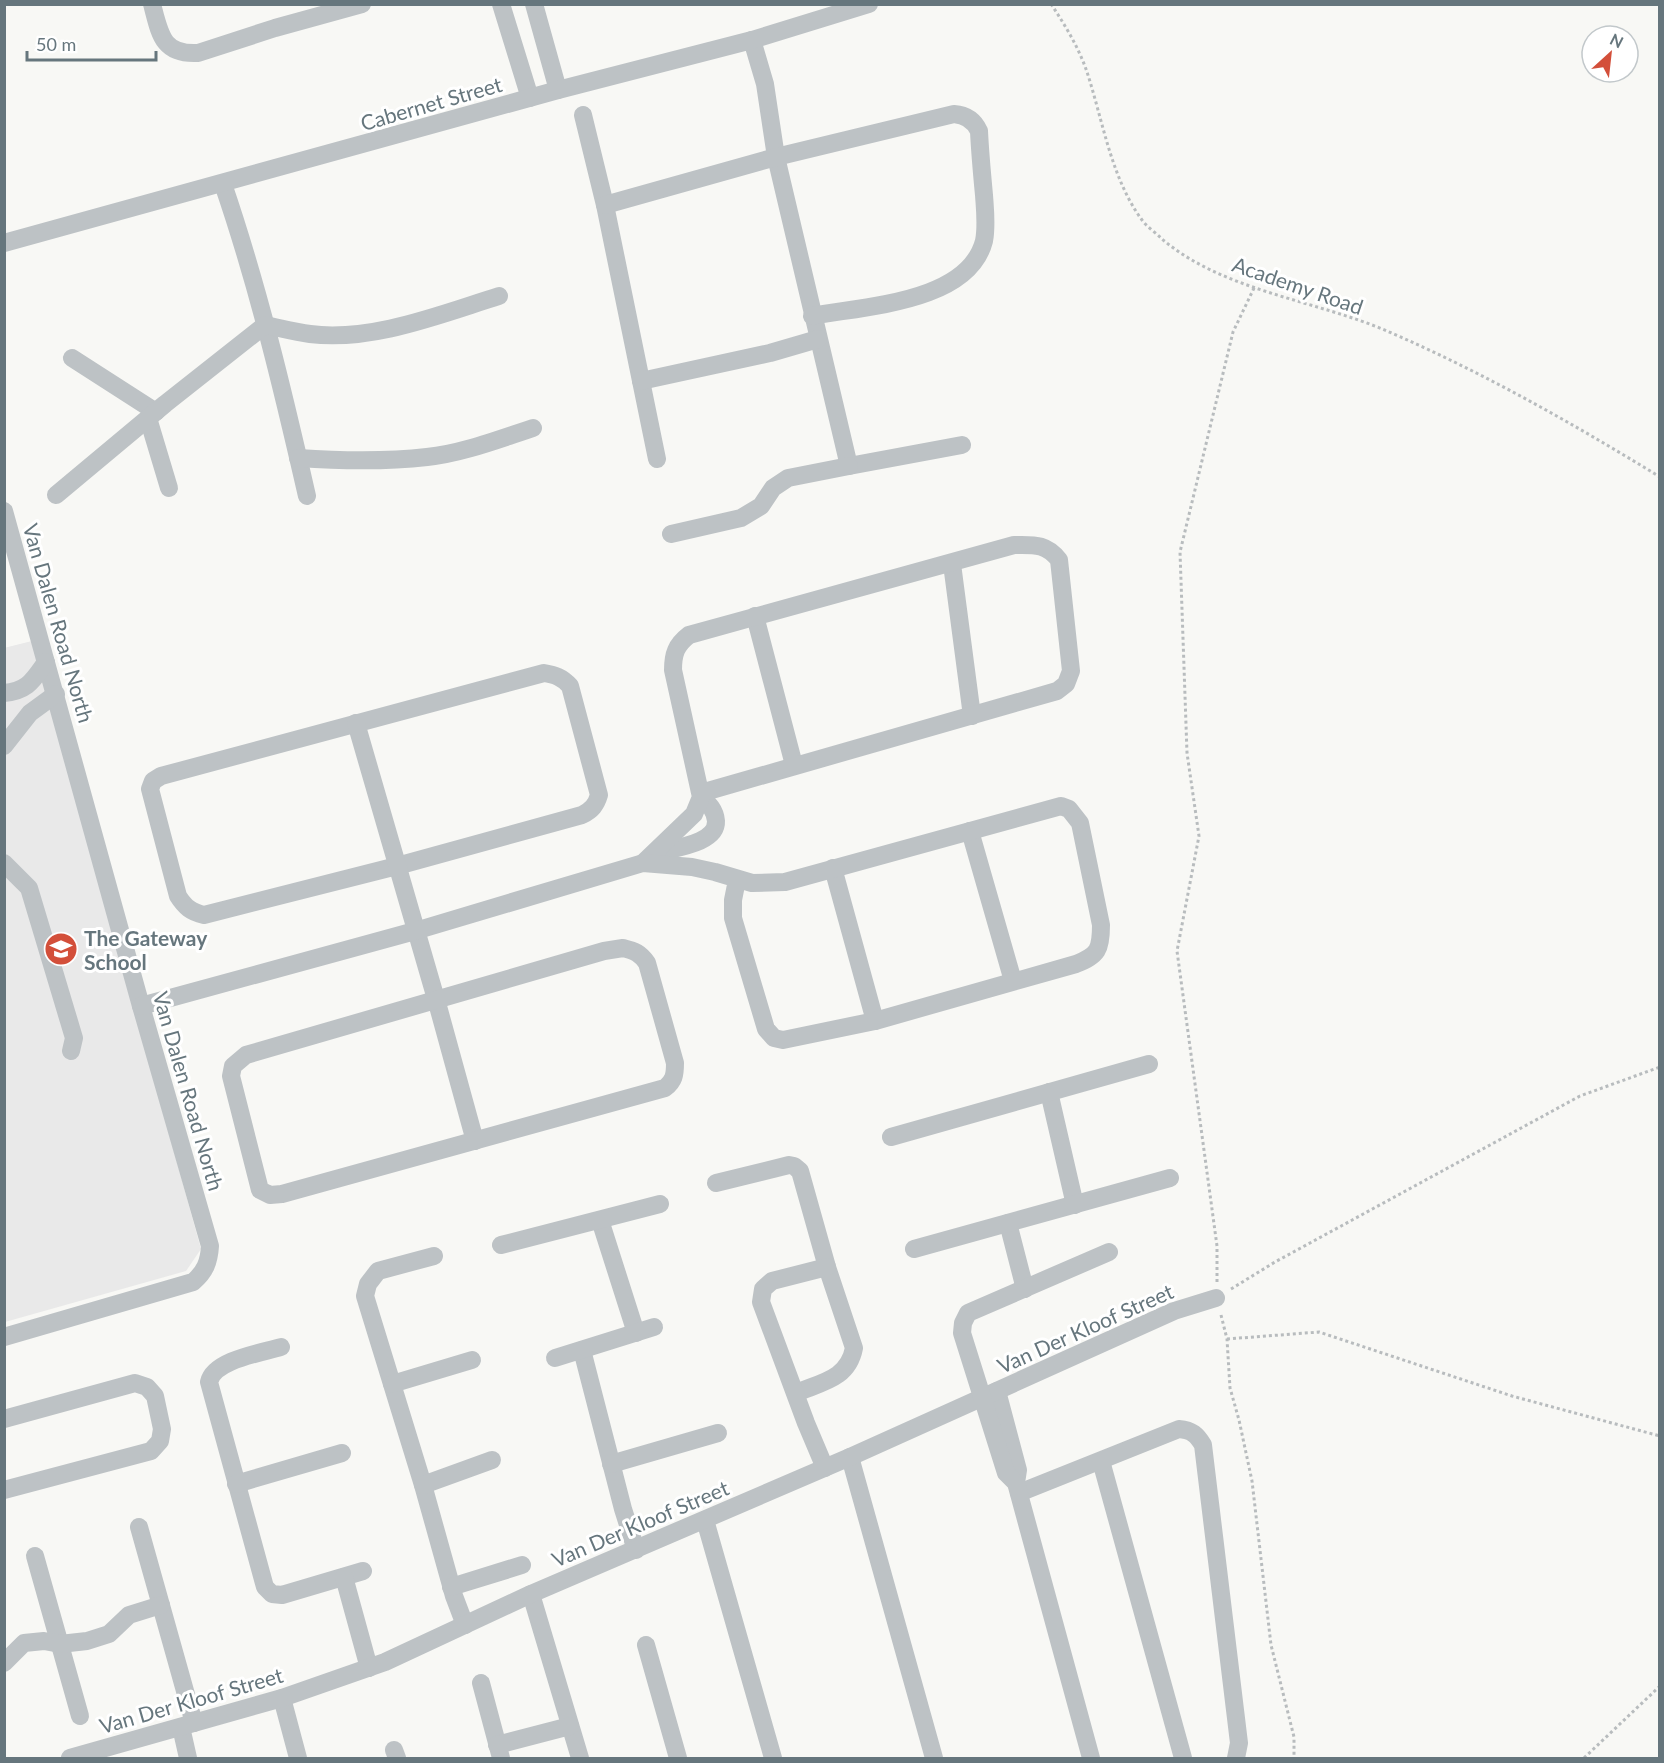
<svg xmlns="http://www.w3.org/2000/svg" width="1664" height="1763" font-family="Lato,sans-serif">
  <rect width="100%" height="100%" fill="#f8f8f5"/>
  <path fill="#e9e9e9" d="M32 641 201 1249 186 1271 5 1322 4 648Z"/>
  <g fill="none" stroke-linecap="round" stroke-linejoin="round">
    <g stroke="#b8bcbe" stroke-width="3" stroke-dasharray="3 3" stroke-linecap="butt">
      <path d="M1051 4C1065 25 1079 48 1087 72 1103 121 1111 178 1142 220 1147 227 1156 233 1162 239 1223 291 1315 300 1387 331 1482 372 1572 423 1660 477"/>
      <path d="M1217 1282V1246L1177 951 1199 836 1187 753 1180 552 1233 332 1255 286"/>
      <path d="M1231 1289 1275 1262 1580 1096 1660 1067"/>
      <path d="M1221 1315 1227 1339 1230 1388 1239 1420 1252 1481 1271 1645 1294 1737V1758"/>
      <path d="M1227 1339 1319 1332 1512 1396 1660 1436"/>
      <path d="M1584 1758 1660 1686"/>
    </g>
    <g stroke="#bdc2c5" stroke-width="18">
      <path d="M152 4C160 34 162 55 198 53L275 28 362 4"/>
      <path d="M501 4 530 98"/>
      <path d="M534 4 558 90"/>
      <path d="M752 40 765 84 776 157 849 466 962 445"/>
      <path d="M583 115 605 205 657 459"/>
      <path d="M223 184C258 286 283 391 307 496"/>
      <path d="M605 205 776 157 954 114C966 115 974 120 979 131 980 152 982 174 984 195 985 210 987 226 984 241 968 303 863 306 812 316"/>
      <path d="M4 243 558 90 752 40 869 4"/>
      <path d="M72 358 156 412"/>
      <path d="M641 381 770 353 818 339"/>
      <path d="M148 418 169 488"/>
      <path d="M298 458C342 461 384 462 427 457 463 453 499 439 533 428"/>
      <path d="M56 495 165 404 265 325C280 328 295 332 310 334 372 342 441 314 499 296"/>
      <path d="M4 511 141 1006 210 1246C209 1262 205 1272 193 1282L4 1337"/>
      <path d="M671 534 741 518 761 506 773 488 788 478 849 466"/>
      <path d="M952 564 972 716"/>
      <path d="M755 616 794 765"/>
      <path d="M544 673C555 675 562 677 570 686L599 795C596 805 592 810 582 815L397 866 204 915C191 912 185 907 178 896L150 789 153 781 161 776Z"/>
      <path d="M4 693C28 691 33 680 46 662"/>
      <path d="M356 723 436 999 475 1141"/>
      <path d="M4 746 30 713 56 694"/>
      <path d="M970 831 1013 981"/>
      <path d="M656 853C673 848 717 844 716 821 715 810 709 804 701 797"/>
      <path d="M4 863 29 888 74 1038 71 1051"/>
      <path d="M643 863 694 814 701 797 673 670C673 654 676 645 689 635L1014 545C1033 545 1046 543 1059 560L1071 671 1066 684 1057 691 701 793"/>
      <path d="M833 868 875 1021"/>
      <path d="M623 948C635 951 640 953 647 963L675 1063C675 1075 674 1081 665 1088L282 1194 270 1195 260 1190 231 1076 233 1066 246 1055 604 951Z"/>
      <path d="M141 1006 415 931 643 863 692 867 715 872 752 883 785 882 1061 806 1069 809 1080 823 1101 925C1101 950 1098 955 1076 964L875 1021 783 1040 774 1038 766 1029 733 918V900L737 880"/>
      <path d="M1049 1092 1075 1205"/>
      <path d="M891 1137 1149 1064"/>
      <path d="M716 1183 789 1165 794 1166 800 1171 827 1267 854 1348C848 1379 822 1382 796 1393"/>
      <path d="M600 1220 636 1333"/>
      <path d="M1008 1223 1025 1289"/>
      <path d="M501 1245 660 1204"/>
      <path d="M914 1249 1170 1178"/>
      <path d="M434 1256 378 1271 368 1284 365 1296 423 1485 454 1596 465 1625"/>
      <path d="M281 1347C261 1353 214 1360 209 1382L265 1587 272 1594 282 1595 363 1571"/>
      <path d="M582 1350 623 1509 636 1550"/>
      <path d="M555 1358 654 1327"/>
      <path d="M392 1384 472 1360"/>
      <path d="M997 1391 1018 1470 1016 1483"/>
      <path d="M4 1419 135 1383 147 1387 155 1396 162 1429 160 1441 151 1451 4 1490"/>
      <path d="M850 1457 934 1758"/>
      <path d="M1101 1461 1183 1758"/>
      <path d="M611 1464 718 1433"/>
      <path d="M825 1468 806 1423 761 1302 763 1289 772 1281 827 1267"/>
      <path d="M236 1484 342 1453"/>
      <path d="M423 1485 492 1460"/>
      <path d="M1019 1493 1179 1429C1192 1430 1197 1435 1203 1445L1239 1743 1236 1758"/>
      <path d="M705 1520 773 1758"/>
      <path d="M139 1527 194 1723"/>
      <path d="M35 1556 80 1716"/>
      <path d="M344 1577 369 1668"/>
      <path d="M451 1587 522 1565"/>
      <path d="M531 1594 580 1758"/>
      <path d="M646 1645 678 1758"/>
      <path d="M4 1663 24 1643 44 1641 60 1644 87 1641 109 1634 129 1615 161 1605"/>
      <path d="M481 1683 501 1758"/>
      <path d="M282 1698 298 1758"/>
      <path d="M181 1727 188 1758"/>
      <path d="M497 1745 570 1726"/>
      <path d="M394 1750 397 1758"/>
      <path d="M70 1758 282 1698 385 1662 531 1594 850 1457 1174 1311 1216 1298"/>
      <path d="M1091 1758 1016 1483 1006 1473 962 1333 963 1323 968 1313 1109 1252"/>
    </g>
  </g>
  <defs>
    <symbol id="school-disc" viewBox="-11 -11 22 22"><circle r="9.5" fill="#d34f3a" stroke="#fff"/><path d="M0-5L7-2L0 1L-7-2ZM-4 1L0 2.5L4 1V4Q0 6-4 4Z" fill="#fff"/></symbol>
  </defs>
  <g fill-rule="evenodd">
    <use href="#school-disc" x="42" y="930" width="38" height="38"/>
  </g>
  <g text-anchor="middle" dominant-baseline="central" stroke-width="6" stroke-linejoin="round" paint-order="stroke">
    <g font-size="21" fill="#66767d" stroke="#fff">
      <text transform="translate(431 103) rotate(-16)">Cabernet Street</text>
      <text transform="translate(1298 285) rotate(19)">Academy Road</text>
      <text transform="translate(59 623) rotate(74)">Van Dalen Road North</text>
      <text transform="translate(189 1091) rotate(74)">Van Dalen Road North</text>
      <text transform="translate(1085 1328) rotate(-24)">Van Der Kloof Street</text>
      <text transform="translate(640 1523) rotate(-23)">Van Der Kloof Street</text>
      <text transform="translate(191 1700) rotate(-16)">Van Der Kloof Street</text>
    </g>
    <g font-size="21" font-weight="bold" fill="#66767d" stroke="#fff" text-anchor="start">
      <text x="84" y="937">The Gateway<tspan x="84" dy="24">School</tspan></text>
    </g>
  </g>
  <rect width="1664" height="1763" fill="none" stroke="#66767d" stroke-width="12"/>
  <g transform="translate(1610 54) rotate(27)"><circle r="28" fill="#ffffff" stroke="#c2c8cb" stroke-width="1.5"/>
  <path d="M0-4.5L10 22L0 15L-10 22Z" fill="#d34f3a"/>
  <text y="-9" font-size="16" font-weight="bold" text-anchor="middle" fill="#66767d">N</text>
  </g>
  <path d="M27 51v9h129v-9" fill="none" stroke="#66767d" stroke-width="3"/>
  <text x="36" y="51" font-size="18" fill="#66767d" stroke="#ffffff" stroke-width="4.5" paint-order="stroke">50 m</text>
</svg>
